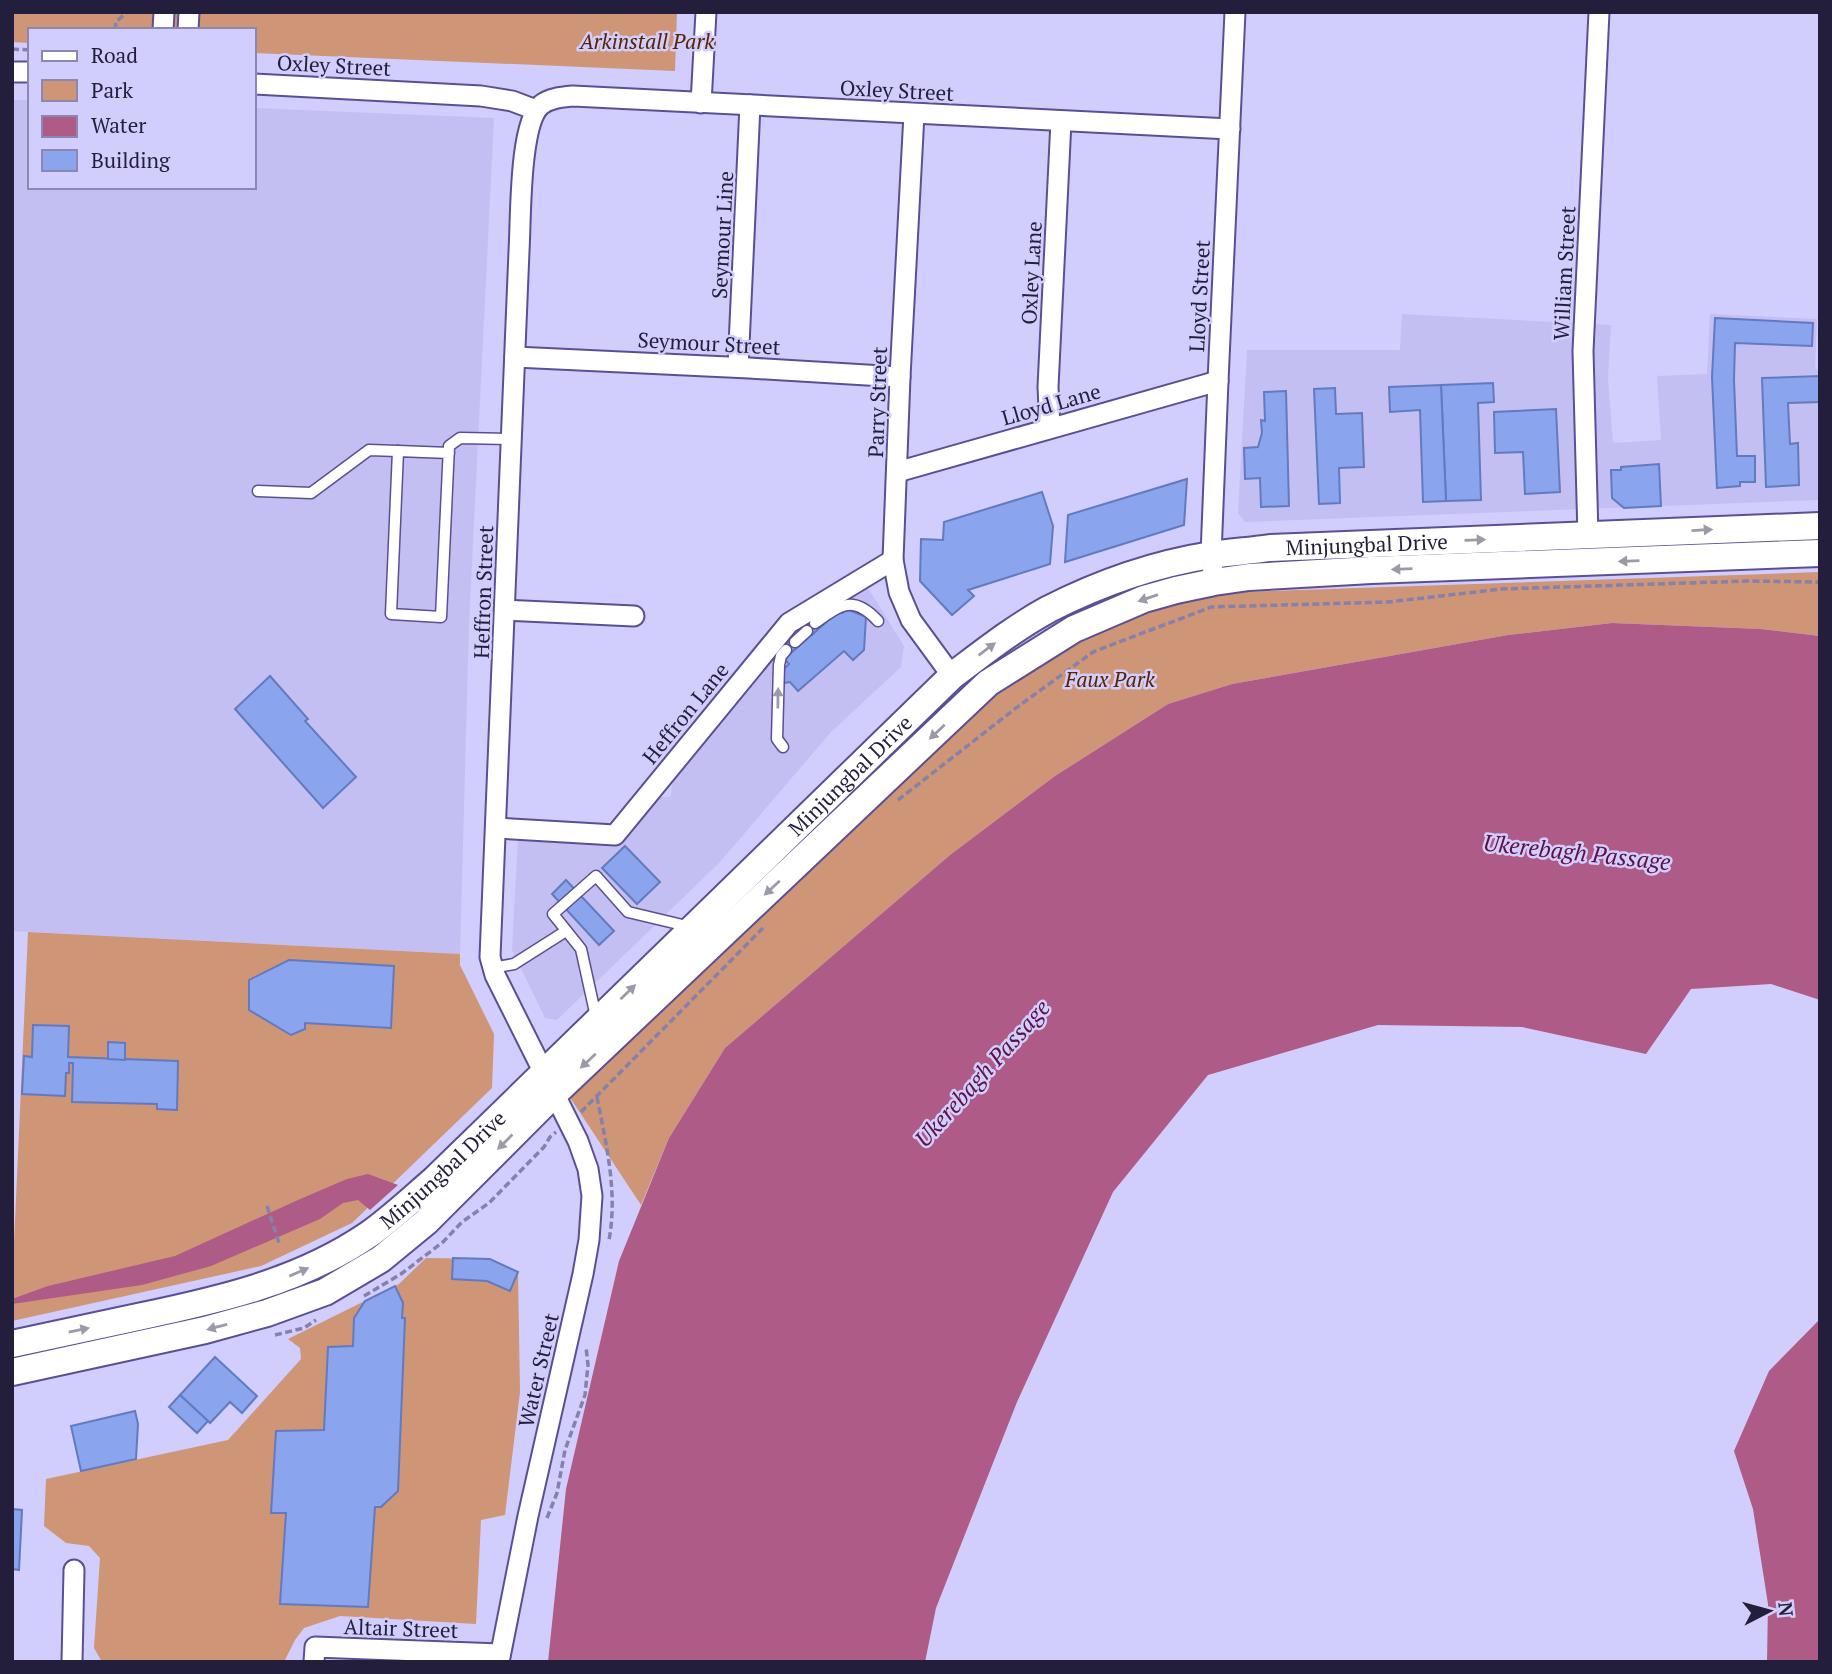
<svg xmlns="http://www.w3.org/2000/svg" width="1832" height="1674" font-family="'PT Serif',serif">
  <rect width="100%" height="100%" fill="#d1cdfd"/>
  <g fill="#c4bff2">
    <path d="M12 100H30V187H254V108L494 118 469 624 460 954 12 931Z"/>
    <path d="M1402 314 1611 325 1608 378 1613 443 1661 440 1657 376 1707 374 1710 314 1817 319 1815 369 1820 370V500L1245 522 1238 513 1247 350H1400Z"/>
    <path d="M866 585 904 646 901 667 831 732 720 862 557 1020 545 1018 512 950 518 837 623 839 659 797H671L672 783 797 625Z"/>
  </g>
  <g fill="#ce9577">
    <path d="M12 12H677L675 71 254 53V30H30V43L12 42Z"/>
    <path d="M1820 572V636L1761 629 1612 623 1508 635 1232 684 1168 704 1055 776 950 855 725 1048 669 1138 641 1205 569 1096 991 696 1087 632 1213 593Z"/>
    <path d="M28 932 460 954V965L494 1034 492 1088 352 1223 261 1266 12 1321V1288Z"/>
    <path d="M426 1258 490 1259 518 1272 520 1392 505 1515 481 1520 476 1624 340 1616 304 1628 295 1640 284 1662H102L94 1648 100 1558 89 1546 66 1543 44 1526 46 1479 228 1440 301 1359 300 1348 288 1339 399 1284Z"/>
  </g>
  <g fill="#ae5b87">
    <path d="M1612 623 1761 629 1820 636V1000L1771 984 1691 989 1646 1054 1522 1027 1378 1025 1208 1075 1113 1192 1017 1402 936 1608 925 1662H548L566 1489 619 1261 669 1138 725 1048 950 855 1055 776 1168 704 1232 684 1508 635Z"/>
    <path d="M368 1174 398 1185 370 1210 358 1200 343 1203 320 1219 211 1266 142 1285 12 1304V1299L48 1286 175 1256 298 1200 347 1179Z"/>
    <path d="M1820 1319V1662H1767L1768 1604 1753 1509 1734 1451 1769 1371Z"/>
  </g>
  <g fill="#8aa4ed" stroke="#627abf" stroke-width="2">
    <path d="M1715 318 1813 323 1812 346 1735 343 1734 380 1737 456H1755V482H1740V486L1717 488 1712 377Z"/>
    <path d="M1820 376V402L1788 403 1790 444 1798 443 1799 485 1766 487 1762 378Z"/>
    <path d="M1493 383 1494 402 1478 403 1481 500 1446 501 1441 385Z"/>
    <path d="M1441 385 1446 501 1423 502 1420 410 1390 412 1389 387Z"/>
    <path d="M1335 388 1336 414 1362 413 1364 467 1339 468 1340 503 1319 504 1314 389Z"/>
    <path d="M1286 391 1289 506 1261 507 1260 478 1245 479 1244 448 1258 447 1262 433 1261 420 1265 421 1264 392Z"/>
    <path d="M1556 409 1560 492 1525 494 1523 452 1495 453 1494 412Z"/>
    <path d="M1659 464 1661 506 1624 508 1612 498 1611 470H1621V467Z"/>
    <path d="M1187 479 1184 525 1065 562 1068 515Z"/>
    <path d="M1042 492 1053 526 1050 564 968 590 974 596 952 615 920 581 921 539 943 540 944 522Z"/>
    <path d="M847 609 866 617 864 650 853 660 844 651 798 691 790 682 784 683V669L789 664 784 659 840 610 842 613Z"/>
    <path d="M812 620 819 628 812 635 804 627Z"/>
    <path d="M792 639 799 646 789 654 783 647Z"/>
    <path d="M270 676 308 719 305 721 356 777 323 808 235 709Z"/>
    <path d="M625 846 660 882 637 904 602 868Z"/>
    <path d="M566 880 614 931 599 945 552 894Z"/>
    <path d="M289 960 394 966 391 1028 305 1023V1029L291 1035 249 1010V980Z"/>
    <path d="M33 1025 69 1026 68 1057 178 1061 177 1110 157 1109V1104L72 1102 73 1063H69V1073H66L65 1096 22 1094 24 1056 32 1057Z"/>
    <path d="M108 1042 125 1043V1060L108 1059Z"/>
    <path d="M453 1258 490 1259 518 1272 510 1291 487 1281 452 1279Z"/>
    <path d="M395 1286 403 1303 402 1318H405L398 1491 381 1507H375L368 1607 280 1604 286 1513H271L276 1431 324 1430 328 1347 353 1346 354 1318 365 1301Z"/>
    <path d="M215 1357 257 1396 242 1413 230 1402 210 1423 180 1395Z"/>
    <path d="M180 1395 208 1421 197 1433 169 1407Z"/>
    <path d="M135 1411 138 1424 136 1459 81 1471 71 1426Z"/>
    <path d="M12 1509 22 1510 19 1570 12 1569Z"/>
  </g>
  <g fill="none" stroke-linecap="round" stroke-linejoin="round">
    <defs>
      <g id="lane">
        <path d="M449 453 398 451 391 614 441 617 449 446 460 438 512 439"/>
        <path d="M258 491 311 493 369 450 398 451"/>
        <path d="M815 623C840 605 853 594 878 621"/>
        <path d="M795 642 807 631"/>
        <path d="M783 747 777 739 779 665 781 656 786 650"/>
        <path d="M492 968 514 964 566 931"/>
        <path d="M596 1017 581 949 553 914 596 876 628 912 691 927"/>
      </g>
      <g id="street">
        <path d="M163 30 164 12"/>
        <path d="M188 30 189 12"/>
        <path d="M12 72H30"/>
        <path d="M254 84 481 96 512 101 536 110"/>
        <path d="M701 103 706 12"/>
        <path d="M914 114 900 377 893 560 899 592 911 620 952 676"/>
        <path d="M515 357 749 368 900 377"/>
        <path d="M738 367 750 105"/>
        <path d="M1050 428 1048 387 1061 121"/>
        <path d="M897 472 1218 381"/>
        <path d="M1588 536 1583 351 1599 12"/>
        <path d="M1214 582 1211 555 1218 381 1235 12"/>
        <path d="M505 610 634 616"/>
        <path d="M496 828 615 835 789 623 893 560"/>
        <path d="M72 1662 74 1570"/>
        <path d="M314 1662 315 1647 500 1654"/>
        <path d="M499 1662 528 1516 583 1274 589 1240 592 1196 588 1169 578 1141 495 975 490 957 519 251C521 220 519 123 541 105 550 98 562 97 573 96L1230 129"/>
      </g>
      <g id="secondary">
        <path id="s1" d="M12 1344C54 1335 96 1326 138 1317 219 1300 299 1282 368 1235 392 1218 413 1198 434 1180L952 676C984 652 1014 628 1049 609 1100 583 1155 564 1211 555 1231 552 1250 551 1270 548L1820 526"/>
        <path d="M12 1372 205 1330 267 1313 325 1292 381 1259 426 1222 554 1094 988 683 1074 629 1144 599 1176 590 1214 582 1249 577 1371 570 1820 553"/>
      </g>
    </defs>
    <use href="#lane" stroke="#5a4f95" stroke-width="13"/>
    <use href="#street" stroke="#5a4f95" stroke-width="23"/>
    <use href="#secondary" stroke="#5a4f95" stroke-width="30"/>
    <g stroke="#8581aa" stroke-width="3.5" stroke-dasharray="7 3.5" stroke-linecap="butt">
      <path d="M115 30 116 22 127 12"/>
      <path d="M12 49 30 50"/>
      <path d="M898 800 1016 708 1093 652 1211 607 1388 602 1502 589 1748 581 1820 582"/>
      <path d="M597 1097C606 1144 618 1192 609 1240"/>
      <path d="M581 1112 763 928"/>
      <path d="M267 1206 279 1243"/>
      <path d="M364 1296 401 1274 443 1242 462 1222 489 1203 544 1147 550 1137 556 1132"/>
      <path d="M275 1335 304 1328 316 1320"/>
      <path d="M547 1518 557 1493 565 1450 585 1395 588 1365 586 1347"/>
    </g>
    <use href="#lane" stroke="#fff" stroke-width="10"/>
    <use href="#street" stroke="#fff" stroke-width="19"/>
    <use href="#secondary" stroke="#fff" stroke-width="26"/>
  </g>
  <defs><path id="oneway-solid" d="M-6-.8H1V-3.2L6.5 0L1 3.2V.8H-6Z" transform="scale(1.75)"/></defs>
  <g fill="#9c9aa7">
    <use href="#oneway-solid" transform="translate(1702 530) rotate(-3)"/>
    <use href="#oneway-solid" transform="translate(1475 540) rotate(-2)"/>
    <use href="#oneway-solid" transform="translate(1629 561) rotate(178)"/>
    <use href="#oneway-solid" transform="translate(1402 569) rotate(178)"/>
    <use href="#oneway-solid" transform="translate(1148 598) rotate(161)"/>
    <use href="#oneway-solid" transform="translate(987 649) rotate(-37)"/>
    <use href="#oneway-solid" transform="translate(778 698) rotate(-89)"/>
    <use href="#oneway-solid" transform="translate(937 732) rotate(137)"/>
    <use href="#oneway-solid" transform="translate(772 888) rotate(137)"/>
    <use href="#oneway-solid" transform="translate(628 992) rotate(-44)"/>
    <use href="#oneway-solid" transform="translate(588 1061) rotate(137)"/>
    <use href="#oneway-solid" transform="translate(505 1142) rotate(135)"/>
    <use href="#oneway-solid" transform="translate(299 1272) rotate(-23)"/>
    <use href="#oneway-solid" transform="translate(217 1327) rotate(165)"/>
    <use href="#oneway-solid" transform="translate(79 1330) rotate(-12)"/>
  </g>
  <g text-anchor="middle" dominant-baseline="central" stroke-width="5" stroke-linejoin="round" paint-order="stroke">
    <g font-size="21" font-style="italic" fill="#582400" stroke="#d1cdfd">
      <text x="647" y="41">Arkinstall Park</text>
      <text x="1110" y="679">Faux Park</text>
    </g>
    <g font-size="21" fill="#221e3c" stroke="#d1cdfd">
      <text transform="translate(334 65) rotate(3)">Oxley Street</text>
      <text transform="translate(897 90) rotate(3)">Oxley Street</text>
      <text transform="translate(722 235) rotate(-87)">Seymour Line</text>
      <text transform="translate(1031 273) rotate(-87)">Oxley Lane</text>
      <text transform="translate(1564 273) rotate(-87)">William Street</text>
      <text transform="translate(1199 296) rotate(-87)">Lloyd Street</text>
      <text transform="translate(709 343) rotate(3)">Seymour Street</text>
      <text transform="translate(877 402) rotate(-88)">Parry Street</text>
      <text transform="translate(1051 404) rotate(-16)">Lloyd Lane</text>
      <text stroke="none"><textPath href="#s1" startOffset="1629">Minjungbal Drive</textPath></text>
      <text transform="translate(483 592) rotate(-88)">Heffron Street</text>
      <text transform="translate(685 713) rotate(-51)">Heffron Lane</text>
      <text stroke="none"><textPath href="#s1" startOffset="1041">Minjungbal Drive</textPath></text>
      <text stroke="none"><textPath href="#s1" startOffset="474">Minjungbal Drive</textPath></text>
      <text transform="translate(538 1370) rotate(-77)">Water Street</text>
      <text transform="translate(401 1628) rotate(2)">Altair Street</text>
    </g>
    <g font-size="23" font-style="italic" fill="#5e1140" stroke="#d1cdfd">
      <text transform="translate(1577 852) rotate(6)">Ukerebagh Passage</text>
      <text transform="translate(982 1073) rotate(-48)">Ukerebagh Passage</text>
    </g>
  </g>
  <rect width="1832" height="1674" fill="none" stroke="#221e3c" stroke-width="28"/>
  <rect x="28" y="28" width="228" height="161" fill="#d1cdfd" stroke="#8b87b0" stroke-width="2"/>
  <rect x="42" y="51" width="35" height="10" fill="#ffffff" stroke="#8b87b0" stroke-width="2"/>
  <text x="91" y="63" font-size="21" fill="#221e3c">Road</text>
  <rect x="42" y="80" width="35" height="21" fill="#ce9577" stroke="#8b87b0" stroke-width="2"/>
  <text x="91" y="98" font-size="21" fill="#221e3c">Park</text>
  <rect x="42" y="116" width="35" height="21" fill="#ae5b87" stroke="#8b87b0" stroke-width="2"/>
  <text x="91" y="133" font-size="21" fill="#221e3c">Water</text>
  <rect x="42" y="150" width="35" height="21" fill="#8aa4ed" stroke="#8b87b0" stroke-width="2"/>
  <text x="91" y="168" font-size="21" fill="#221e3c">Building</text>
  <g transform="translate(1769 1611) rotate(84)" stroke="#d1cdfd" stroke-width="5" paint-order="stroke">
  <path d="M0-5L12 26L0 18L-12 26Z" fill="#221e3c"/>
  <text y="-10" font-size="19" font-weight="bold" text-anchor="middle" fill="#221e3c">N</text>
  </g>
</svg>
